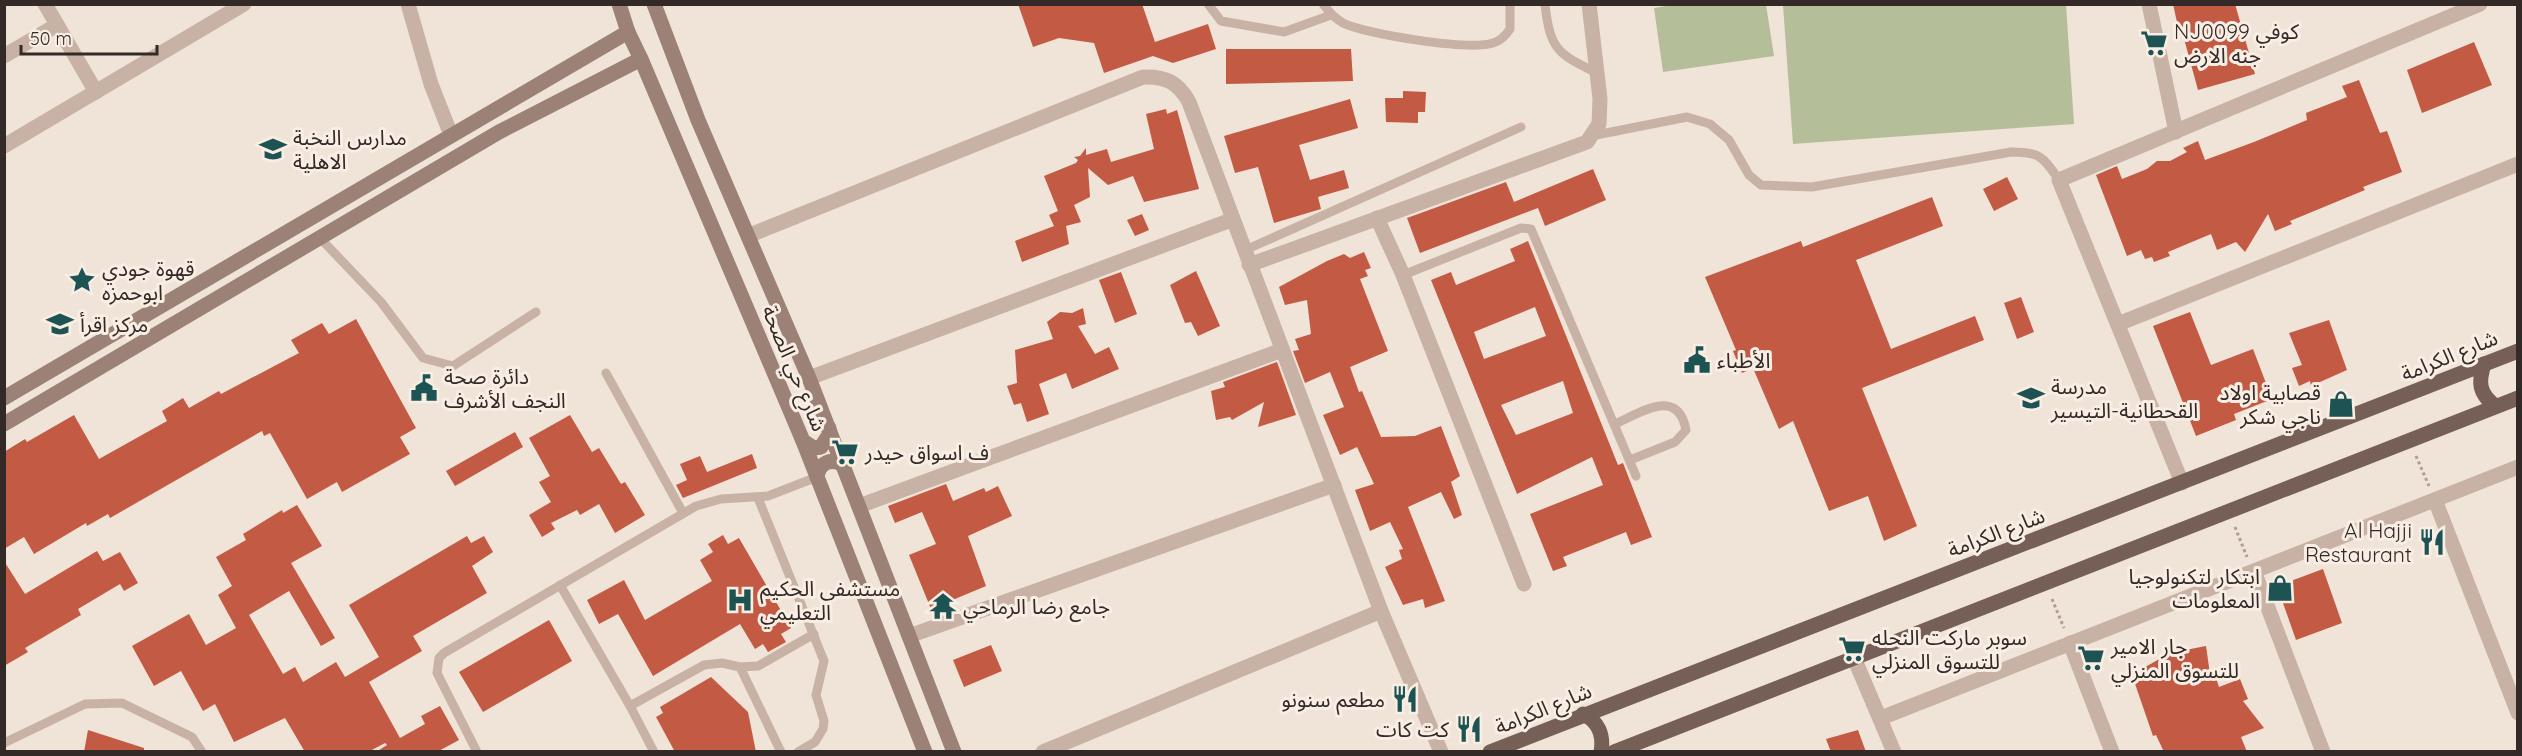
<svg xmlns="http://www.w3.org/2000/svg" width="2522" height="756" font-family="Quicksand,'Noto Sans Arabic',sans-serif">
  <rect width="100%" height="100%" fill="#f0e3d8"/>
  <g fill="#b4be99">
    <path d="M1678 4 1766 5 1774 56 1663 72 1654 8Z"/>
    <path d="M1783 5H2066L2074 124 1793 144Z"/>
  </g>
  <g fill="#c35a43" fill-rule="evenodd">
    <path d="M1018 4H1142L1155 42 1208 24 1216 49 1173 63 1153 56 1104 73 1094 43 1059 38 1033 47Z"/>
    <path d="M2173 4H2235L2255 74 2198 90 2183 35 2180 36Z"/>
    <path d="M2474 42 2492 85 2422 113 2407 70Z"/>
    <path d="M1226 49H1351L1353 81 1226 84Z"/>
    <path d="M2359 80 2380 133 2387 131 2402 172 2363 187 2365 190 2290 221 2292 224 2275 231 2268 214 2245 252 2236 242 2217 250 2211 234 2168 252 2170 256 2154 262 2152 257 2145 259 2141 250 2127 256 2096 175 2117 166 2122 179 2147 169 2157 161H2170L2187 152 2183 148 2198 141 2205 160 2254 142 2307 120 2306 113 2347 97 2342 86Z"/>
    <path d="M1403 91 1426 92 1425 112H1418V123L1386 122 1385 98H1403Z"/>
    <path d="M1350 99 1358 128 1299 145 1310 180 1344 170 1349 188 1318 197 1321 209 1274 223 1258 167 1235 173 1224 136Z"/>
    <path d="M1166 109 1167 114 1177 110 1199 189 1144 202 1133 176 1108 185 1088 168 1090 197 1074 205 1081 222 1066 226 1069 244 1022 262 1015 241 1054 226 1049 215 1058 211 1044 176 1076 163 1078 160 1074 157 1080 156 1086 148V155L1107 149 1111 162 1154 149 1146 114Z"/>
    <path d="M1593 169 1606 200 1545 226 1538 208 1420 253 1407 218 1506 182 1514 202Z"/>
    <path d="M2007 177 2018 199 1994 211 1983 189Z"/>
    <path d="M1932 197 1943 226 1856 260 1891 349 1975 316 1984 340 1862 388 1917 526 1884 541 1868 496 1829 511 1793 421 1779 429 1753 368 1742 373 1733 351 1736 350 1705 277 1801 241 1803 247Z"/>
    <path d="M1142 214 1149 230 1135 236 1127 220Z"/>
    <path d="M1528 241 1618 465 1623 463 1652 537 1631 545 1626 532 1563 557 1567 566 1553 571 1530 514 1603 485 1592 457 1517 494 1431 280 1451 272 1456 285 1515 261 1510 249ZM1535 307 1546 336 1484 359 1474 332ZM1563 381 1573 413 1516 435 1501 405Z"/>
    <path d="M1364 252 1371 268 1365 270 1368 276 1360 279 1388 351 1350 367 1359 392 1362 391 1381 437 1415 436 1441 426 1460 476 1451 482 1462 515 1454 519 1441 492 1408 507 1445 601 1425 608 1423 599 1403 605 1385 567 1402 559 1399 550 1403 549 1390 522 1370 531 1355 490 1374 484 1357 447 1340 455 1323 415 1344 407 1330 372 1305 383 1293 351 1299 350 1295 339 1311 334 1307 300 1285 305 1279 287 1327 261 1344 254 1350 258Z"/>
    <path d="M1196 271 1220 326 1198 336 1191 322 1185 323 1170 285Z"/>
    <path d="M1121 272 1137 314 1115 323 1099 280Z"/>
    <path d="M2021 297 2034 332 2017 339 2004 303Z"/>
    <path d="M1083 308 1086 324 1078 326 1095 354 1109 347 1119 369 1072 389 1066 373 1039 384 1049 414 1027 422 1021 403 1014 405 1007 386 1017 383 1015 350 1053 339 1047 322 1060 312 1072 313Z"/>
    <path d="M2190 312 2211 365 2253 349 2272 399 2234 414 2236 420 2196 436 2153 326Z"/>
    <path d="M356 319 416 428 400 437 410 454 342 492 337 482 307 499 270 433 264 436 262 431 110 518 108 514 87 526 86 523 34 554 24 537 4 549V452L25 439 27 442 74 415 99 459 167 421 162 411 183 398 189 408 219 391 221 394 299 353 291 340 322 323 329 334Z"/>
    <path d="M2329 320 2347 370 2311 386 2310 381 2299 386 2292 368 2302 365 2289 333Z"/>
    <path d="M1277 362 1296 415 1258 427 1264 402 1232 420 1230 417 1216 420 1211 391 1225 387 1223 382Z"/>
    <path d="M570 415 592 452 599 448 621 484 625 482 645 515 615 533 599 504 580 515 577 510 551 523 555 529 542 537 529 515 551 502 539 482 550 476 529 438Z"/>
    <path d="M515 432 523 447 455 486 446 471Z"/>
    <path d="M752 454 757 468 683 498 676 485 687 480 680 464 700 456 707 472Z"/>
    <path d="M946 484 953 501 984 488 986 492 998 486 1012 516 968 536 986 586 931 609 909 555 936 544 922 512 895 523 888 506Z"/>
    <path d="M297 505 322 546 291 563 335 638 321 646 289 591 249 615 283 674 295 667 303 682 336 662 345 677 379 657 349 605 467 536 471 543 484 536 493 552 472 566 487 593 413 636 422 651 369 682 400 738 425 724 421 716 440 706 459 740 437 752H376L387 745 385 743 368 752H305L285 718 234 742 215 704 203 711 181 671 154 686 132 646 189 614 206 645 236 628 218 595 232 586 216 557 246 540 243 534 282 510 283 513Z"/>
    <path d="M723 535 728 544 739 538 791 628 781 634 786 642 768 652 763 644 755 649 740 624 653 676 618 614 599 624 587 600 624 580 645 620 712 581 700 560 713 552 708 544Z"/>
    <path d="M97 551 103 561 120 552 138 583 124 591 120 584 78 609 81 615 25 648 28 652 4 666V561L25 594Z"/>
    <path d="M2323 569 2342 623 2296 640 2277 586Z"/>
    <path d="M549 620 572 661 483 712 459 672Z"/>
    <path d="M991 645 1002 671 964 687 953 660Z"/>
    <path d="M2206 646 2210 674 2214 672 2219 687 2240 679 2248 699 2243 701 2264 728 2241 737 2247 752H2164L2156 735 2153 736 2133 678 2147 666 2170 653Z"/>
    <path d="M711 677 748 712 756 752H675L656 717 663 713 660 707Z"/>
    <path d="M88 730 144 748V752H84Z"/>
    <path d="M1858 730 1866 752H1831L1826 739Z"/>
  </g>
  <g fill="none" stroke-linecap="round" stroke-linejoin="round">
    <g stroke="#b39c8f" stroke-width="3" stroke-dasharray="3 3" stroke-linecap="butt">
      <path d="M2416 456 2429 486"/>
      <path d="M2235 527 2247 557"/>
      <path d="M2052 599 2064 628"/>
    </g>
    <g stroke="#c8b2a5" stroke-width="9">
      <path d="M1208 4 1221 21 1284 32 1331 15"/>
      <path d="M1323 4C1329 12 1334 18 1343 23 1365 34 1469 51 1493 43 1501 41 1506 35 1510 29V4"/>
      <path d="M1545 4C1550 50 1558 54 1597 73"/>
      <path d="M1591 136 1687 117 1710 124 1729 140 1749 175 1761 185 1812 187 2011 152C2041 152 2043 157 2059 180"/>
      <path d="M320 238 381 302 423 358 453 366 536 312"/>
      <path d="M1243 251 1521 127"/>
      <path d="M1403 275 1521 228 1531 229 1636 476"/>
      <path d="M606 373 683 513"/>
      <path d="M1615 424C1640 413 1678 386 1686 430L1675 442 1630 460"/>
      <path d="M758 498 824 661 816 695 824 721 823 729 815 742 798 752"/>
      <path d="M560 585 630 706 654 752"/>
      <path d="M740 667 781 752"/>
      <path d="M630 706 704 665 722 663 740 667 758 666 814 634"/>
      <path d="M4 743 85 704 122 703 192 737 202 752"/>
      <path d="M477 752 437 673 439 658 444 653 696 506 721 499 768 496 817 477"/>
    </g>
    <g stroke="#c8b2a5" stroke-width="15">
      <path d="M45 4 96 92"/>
      <path d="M408 4 431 84 451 135"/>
      <path d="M2149 4 2176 132"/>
      <path d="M4 56 57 25"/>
      <path d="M4 146 244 4"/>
      <path d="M1377 218 1403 275 1524 584"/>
      <path d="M750 235 1143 77C1165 76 1178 82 1189 102L1381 611 1441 752"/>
      <path d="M1249 265 1587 142 1599 124 1600 99 1589 4"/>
      <path d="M2118 324 2518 164"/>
      <path d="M809 378 1231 220"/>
      <path d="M2182 483 2059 180 2480 4"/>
      <path d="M2435 500 2518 713"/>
      <path d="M859 506 1282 350"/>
      <path d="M2254 571 2323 752"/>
      <path d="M909 636 1334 485"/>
      <path d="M2070 643 2112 752"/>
      <path d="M1854 658 1894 752"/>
      <path d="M1881 718 2518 467"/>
      <path d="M1043 752 1381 611"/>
    </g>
    <g stroke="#9b8176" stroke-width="15">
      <path d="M619 4 628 32 641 59 803 441 925 752"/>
      <path d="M654 4 698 120 809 378 954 752"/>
      <path d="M4 398 628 32"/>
      <path d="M4 424 499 132 641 59"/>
      <path d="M803 441 814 448 821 447 829 435V428"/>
      <path d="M817 477C819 463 831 457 843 465"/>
    </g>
    <g stroke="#755f57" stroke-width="15">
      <path d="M2484 364C2478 383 2479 393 2495 406"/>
      <path d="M1583 714C1598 721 1604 735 1601 752"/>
      <path d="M1490 752 2518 351"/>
      <path d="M1614 752 2518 398"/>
    </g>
  </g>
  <defs>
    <symbol id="supermarket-bare" viewBox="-9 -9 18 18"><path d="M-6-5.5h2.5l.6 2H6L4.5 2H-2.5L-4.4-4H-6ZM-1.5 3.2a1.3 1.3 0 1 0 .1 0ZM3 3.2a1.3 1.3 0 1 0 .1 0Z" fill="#1d5353" stroke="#f8eee4" stroke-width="2.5" paint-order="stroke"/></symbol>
    <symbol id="school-bare" viewBox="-9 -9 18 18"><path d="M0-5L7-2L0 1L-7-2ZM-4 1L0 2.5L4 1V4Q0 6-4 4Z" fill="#1d5353" stroke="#f8eee4" stroke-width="2.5" paint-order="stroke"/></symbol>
    <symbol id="sight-bare" viewBox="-9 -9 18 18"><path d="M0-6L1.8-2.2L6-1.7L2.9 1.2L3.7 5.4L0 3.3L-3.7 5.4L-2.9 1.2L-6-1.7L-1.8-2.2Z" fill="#1d5353" stroke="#f8eee4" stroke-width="2.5" paint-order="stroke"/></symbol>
    <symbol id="civic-bare" viewBox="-9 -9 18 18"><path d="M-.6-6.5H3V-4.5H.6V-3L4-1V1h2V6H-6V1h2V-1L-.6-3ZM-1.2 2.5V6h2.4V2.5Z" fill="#1d5353" stroke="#f8eee4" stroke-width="2.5" paint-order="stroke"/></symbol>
    <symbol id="shop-bare" viewBox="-9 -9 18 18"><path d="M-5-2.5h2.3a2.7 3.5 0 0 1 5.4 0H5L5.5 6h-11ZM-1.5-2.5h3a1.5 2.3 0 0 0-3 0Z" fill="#1d5353" stroke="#f8eee4" stroke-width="2.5" paint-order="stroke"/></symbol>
    <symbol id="restaurant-bare" viewBox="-9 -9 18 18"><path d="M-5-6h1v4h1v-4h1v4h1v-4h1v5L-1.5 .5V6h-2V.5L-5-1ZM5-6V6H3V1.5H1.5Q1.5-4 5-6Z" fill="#1d5353" stroke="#f8eee4" stroke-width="2.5" paint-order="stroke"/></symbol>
    <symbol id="hospital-bare" viewBox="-9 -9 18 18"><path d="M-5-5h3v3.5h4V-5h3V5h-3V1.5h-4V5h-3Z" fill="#1d5353" stroke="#f8eee4" stroke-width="2.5" paint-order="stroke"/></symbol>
    <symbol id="temple-bare" viewBox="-9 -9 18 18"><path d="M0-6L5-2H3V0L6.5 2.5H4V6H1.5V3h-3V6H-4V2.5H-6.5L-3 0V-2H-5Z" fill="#1d5353" stroke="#f8eee4" stroke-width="2.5" paint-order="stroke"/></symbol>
  </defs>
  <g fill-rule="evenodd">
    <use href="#supermarket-bare" x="2135" y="24" width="38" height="38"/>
    <use href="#school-bare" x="254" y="130" width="38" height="38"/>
    <use href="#sight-bare" x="63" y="261" width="38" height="38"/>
    <use href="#school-bare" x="41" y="305" width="38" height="38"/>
    <use href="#civic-bare" x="1678" y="341" width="38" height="38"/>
    <use href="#civic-bare" x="405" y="369" width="38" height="38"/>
    <use href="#school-bare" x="2012" y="379" width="38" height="38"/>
    <use href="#shop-bare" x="2322" y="385" width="38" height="38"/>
    <use href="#supermarket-bare" x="826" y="433" width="38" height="38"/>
    <use href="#restaurant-bare" x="2413" y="523" width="38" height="38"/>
    <use href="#shop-bare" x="2261" y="569" width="38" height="38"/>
    <use href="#hospital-bare" x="721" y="581" width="38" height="38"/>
    <use href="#temple-bare" x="924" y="587" width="38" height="38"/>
    <use href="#supermarket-bare" x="1833" y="630" width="38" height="38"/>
    <use href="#supermarket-bare" x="2072" y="639" width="38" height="38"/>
    <use href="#restaurant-bare" x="1386" y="680" width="38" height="38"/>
    <use href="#restaurant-bare" x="1450" y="710" width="38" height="38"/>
  </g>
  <g text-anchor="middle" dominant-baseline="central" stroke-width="6" stroke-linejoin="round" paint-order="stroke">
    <g font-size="21" fill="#332926" stroke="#f8eee4" text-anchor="start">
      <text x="2174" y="31">NJ0099 كوفي<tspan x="2174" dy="24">جنه الارض</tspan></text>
      <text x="293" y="137">مدارس النخبة<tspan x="293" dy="24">الاهلية</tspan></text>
      <text x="102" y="268">قهوة جودي<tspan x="102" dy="24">ابوحمزه</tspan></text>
      <text x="80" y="324">مركز اقرأ</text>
      <text x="1717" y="360">الأطباء</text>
      <text x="444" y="376">دائرة صحة<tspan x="444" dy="24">النجف الأشرف</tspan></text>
      <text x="2051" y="386">مدرسة<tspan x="2051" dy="24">القحطانية-التيسير</tspan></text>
      <text x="2321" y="392" text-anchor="end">قصابية اولاد<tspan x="2321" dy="24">ناجي شكر</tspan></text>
      <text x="865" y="452">ف اسواق حيدر</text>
      <text x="2412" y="530" text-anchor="end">Al Hajji<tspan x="2412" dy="24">Restaurant</tspan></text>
      <text x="2260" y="576" text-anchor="end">ابتكار لتكنولوجيا<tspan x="2260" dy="24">المعلومات</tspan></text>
      <text x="760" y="588">مستشفى الحكيم<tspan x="760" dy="24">التعليمي</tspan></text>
      <text x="963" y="606">جامع رضا الرماحي</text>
      <text x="1872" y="637">سوبر ماركت النحله<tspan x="1872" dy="24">للتسوق المنزلي</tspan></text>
      <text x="2111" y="646">جار الامير<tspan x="2111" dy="24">للتسوق المنزلي</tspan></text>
      <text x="1385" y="699" text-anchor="end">مطعم سنونو</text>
      <text x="1449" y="729" text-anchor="end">كت كات</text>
    </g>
    <g font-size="21" fill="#332926" stroke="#f8eee4">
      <text transform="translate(2449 355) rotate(-22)">شارع الكرامة</text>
      <text transform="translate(795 368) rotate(67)">شارع حي الصحة</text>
      <text transform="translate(1996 532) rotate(-21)">شارع الكرامة</text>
      <text transform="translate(1543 708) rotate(-22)">شارع الكرامة</text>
    </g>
  </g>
  <rect width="2522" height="756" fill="none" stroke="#332926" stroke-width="12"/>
  <path d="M21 45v9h136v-9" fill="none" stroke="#332926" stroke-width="3"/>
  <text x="30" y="45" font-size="18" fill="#332926" stroke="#f8eee4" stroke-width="4.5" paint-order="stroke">50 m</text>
</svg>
